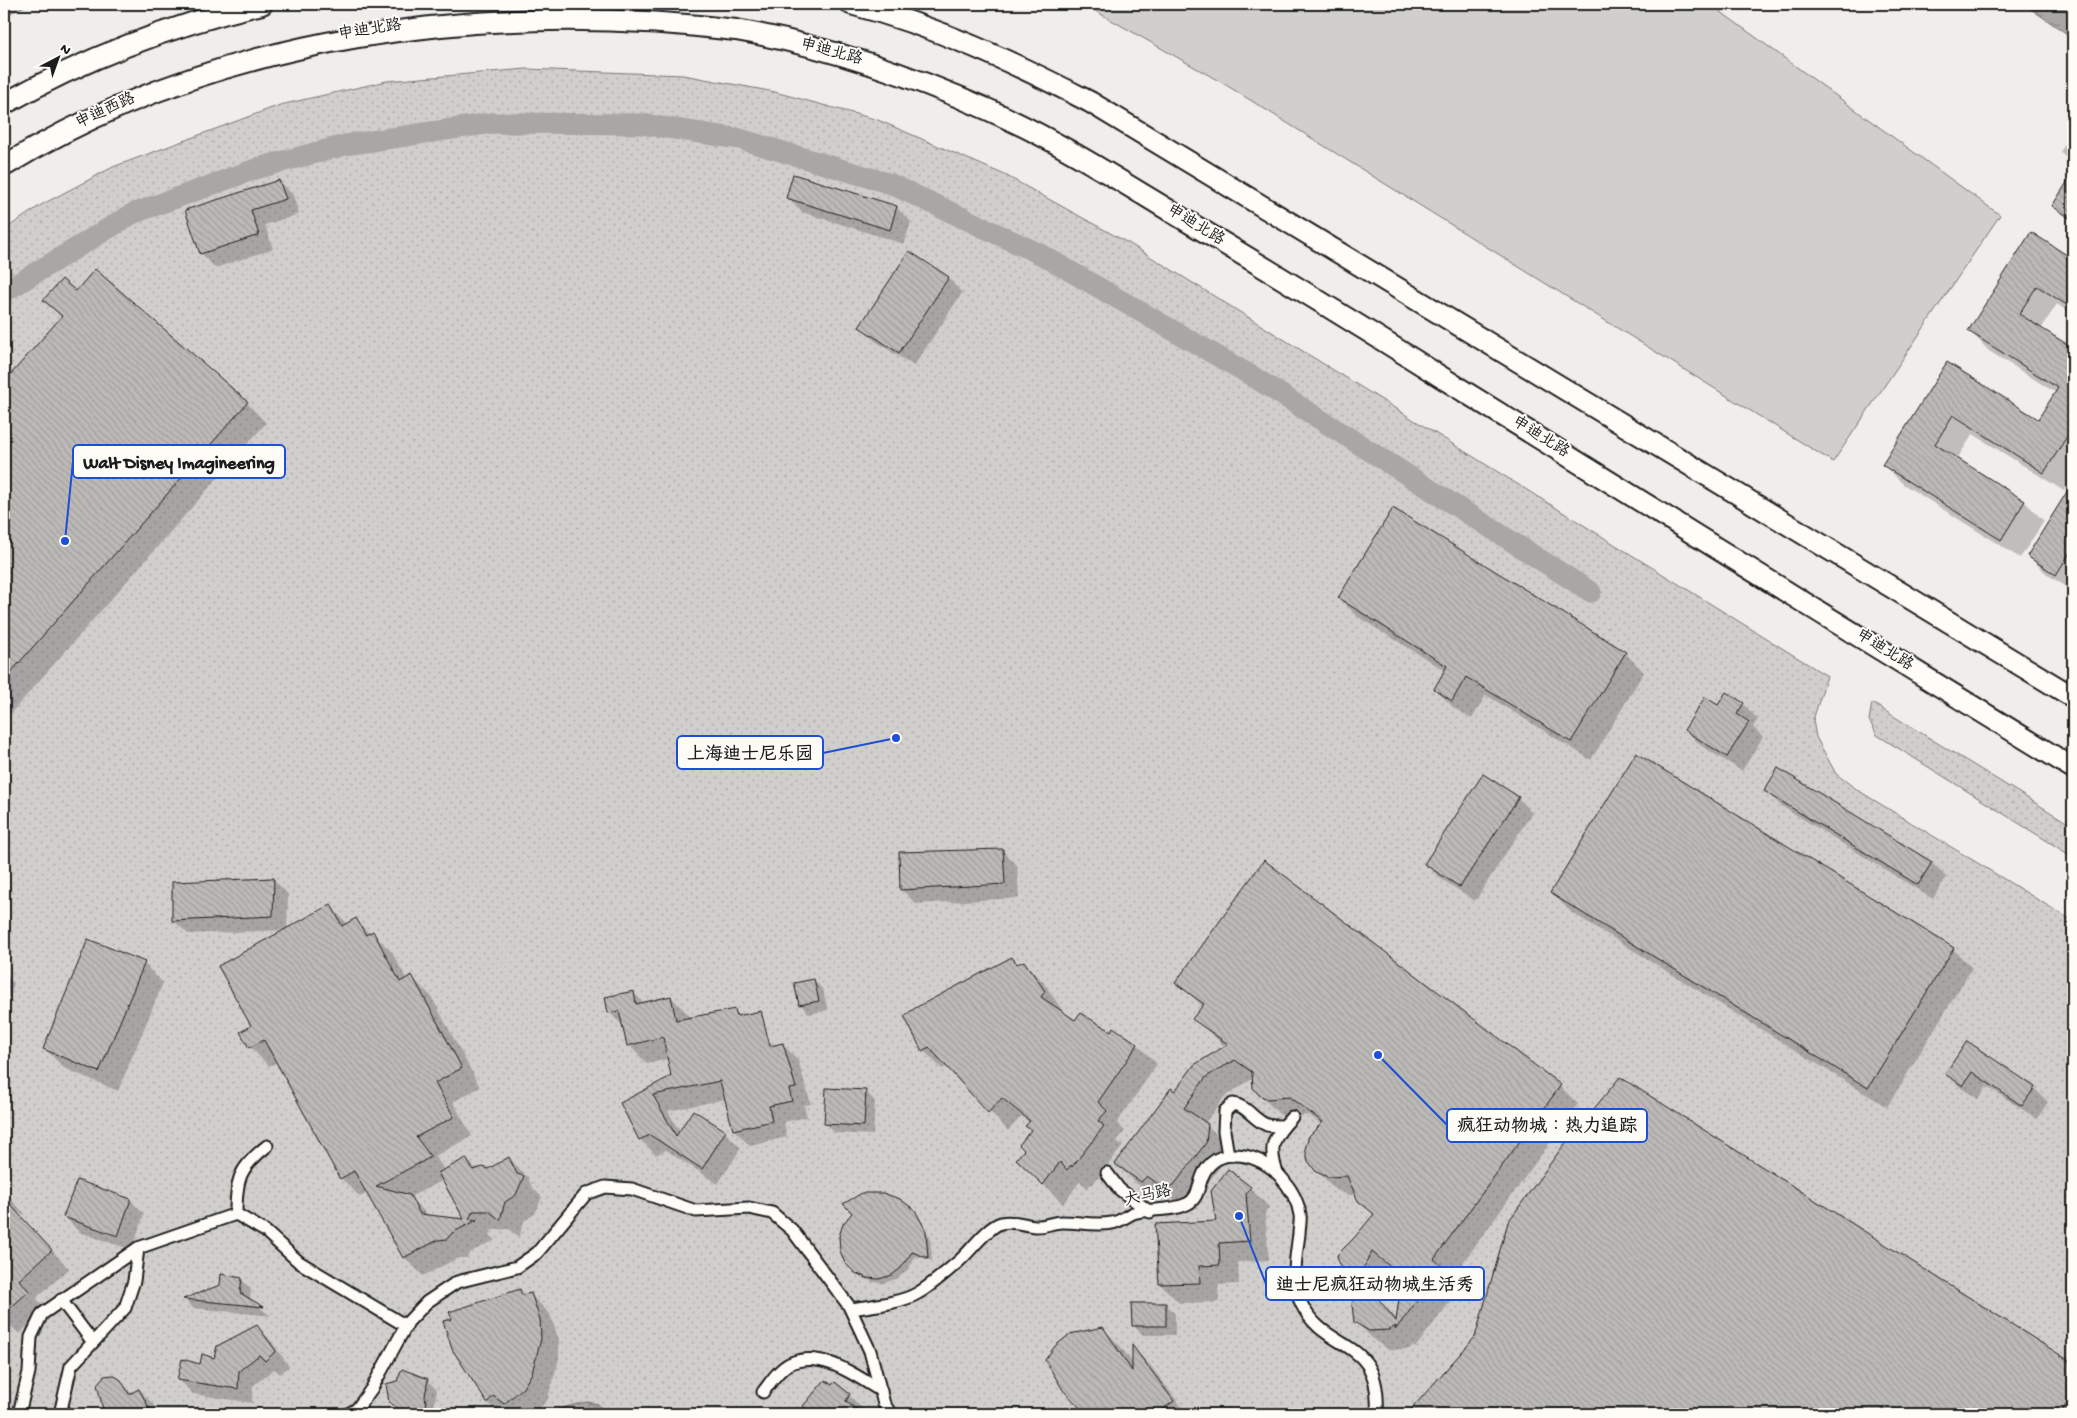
<svg xmlns="http://www.w3.org/2000/svg" width="2077" height="1418" font-family="'Gochi Hand','LXGW WenKai TC',sans-serif">
  <defs>
    <pattern id="park-dots" width="8" height="8" patternUnits="userSpaceOnUse" patternTransform="scale(1.25)"><rect width="8" height="8" fill="#d0cfcc"/><path d="M2 2h.1M6 6h.1" fill="none" stroke="#b2b1af" stroke-width="1.8" stroke-linecap="round"/></pattern>
    <pattern id="water-ripples" width="26" height="14" patternUnits="userSpaceOnUse" patternTransform="scale(1.25)"><rect width="26" height="14" fill="#a8a7a3"/><path d="M2 4q2-2 4 0t4 0M15 11q2-2 4 0t4 0" fill="none" stroke="#888784"/></pattern>
    <pattern id="building-back-hatch" width="6" height="6" patternUnits="userSpaceOnUse" patternTransform="scale(1.25)"><rect width="6" height="6" fill="#bbbab6"/><path d="M-1 5l2 2M0 0l6 6M5-1l2 2" fill="none" stroke="#a09f9c"/></pattern>
  </defs>
  <rect width="100%" height="100%" fill="#f0eeea"/>
  <filter id="ink" filterUnits="userSpaceOnUse"><feTurbulence type="fractalNoise" baseFrequency=".02" numOctaves="2"/><feDisplacementMap in="SourceGraphic" scale="10" xChannelSelector="R" yChannelSelector="G"/><feConvolveMatrix kernelMatrix="1 2 1 2 8 2 1 2 1" color-interpolation-filters="sRGB"/></filter>
  <g filter="url(#ink)">
    <g fill="#d0cfcc" stroke="#767674">
      <path d="M4 4H29L4 16Z"/>
      <path d="M1083 4H1710L2000 215 1833 462 1226 85Z"/>
    </g>
    <g fill="url(#park-dots)" stroke="#767674">
      <path d="M526 69 683 75 775 92 878 120 1005 175 1130 244 1827 676 1813 720 1816 737 1836 774 1859 791 2073 921V1414H4V230L41 205 113 167 280 105 387 81Z"/>
      <path d="M1872 703 2073 826V857L1877 735 1869 720Z"/>
    </g>
    <g fill="url(#water-ripples)" stroke="#706f6d">
      <path d="M2023 4H2073V38L2025 5Z"/>
      <path d="M587 1402 598 1404 607 1414H550L565 1407Z"/>
    </g>
    <g fill="#0003" fill-rule="evenodd">
      <path d="M2067 141 2073 144V165L2060 152Z"/>
      <path d="M794 175 897 208 911 222 904 244 802 212 787 197Z"/>
      <path d="M2073 175V223L2054 206Z"/>
      <path d="M279 181 293 195 299 214 265 225 273 249 215 268 201 253Z"/>
      <path d="M2031 234 2073 261V315L2057 304 2041 329 2073 350V476L2064 491 1973 434 1957 459 2025 502 2044 521 2020 558 1903 484 1884 465 1948 364 2038 421 2056 393 1989 351 1970 331Z"/>
      <path d="M948 278 962 293 914 366 875 341 861 327Z"/>
      <path d="M76 293 247 403 266 423 4 721V384L62 318 45 300Z"/>
      <path d="M2073 485V591L2048 575 2028 556Z"/>
      <path d="M1339 598 1625 653 1644 672 1591 760 1486 695 1472 719 1454 708 1435 689 1446 671 1358 617Z"/>
      <path d="M1726 694 1743 704 1758 719 1753 727 1763 737 1742 771 1700 745 1686 730 1718 707Z"/>
      <path d="M1765 790 1932 863 1946 877 1933 899 1780 805Z"/>
      <path d="M1518 798 1532 813 1475 901 1440 878 1426 864Z"/>
      <path d="M1002 850 1017 865 1019 898 916 904 901 889Z"/>
      <path d="M273 879 288 894 287 930 330 906 348 924 356 920 370 934 372 933 392 952 407 980 412 977 431 996 480 1087 453 1102 472 1136 435 1156 445 1171 466 1159 477 1170 488 1171 509 1158 528 1178 532 1187 542 1197 535 1214 524 1221 519 1237 509 1229 492 1230 490 1235 495 1240 471 1252 466 1258H458L423 1276 404 1257 368 1193 360 1197 341 1178 278 1062 269 1066 250 1047 253 1026 286 930 188 934 173 920ZM444 1180 466 1220 429 1216 410 1197Z"/>
      <path d="M1552 893 1953 949 1972 968 1887 1107 1571 912Z"/>
      <path d="M1012 958 1018 965 1024 962 1043 982 1063 1011 1062 1013 1075 1022 1111 1033 1113 1029 1138 1045 1157 1064 1117 1123 1125 1131 1117 1141 1123 1146 1092 1185 1091 1184 1087 1188 1080 1181 1063 1204 1018 1159 1025 1150 1032 1131 1029 1123 1022 1116 1008 1131 948 1066 942 1069 923 1050Z"/>
      <path d="M144 964 163 983 118 1091 64 1068 44 1048Z"/>
      <path d="M4 974 14 984 4 1009Z"/>
      <path d="M814 980 823 990 828 1010 809 1014 800 1004Z"/>
      <path d="M1177 982 1560 1086 1578 1104 1452 1278 1461 1287 1415 1348 1413 1346 1409 1349 1389 1350 1375 1341 1356 1322 1358 1286 1355 1283 1369 1261 1364 1265 1355 1239 1374 1215 1357 1195H1348L1336 1190 1317 1171 1322 1125 1309 1115 1287 1118 1279 1114 1260 1095 1254 1078 1225 1096 1205 1123 1226 1144 1224 1162 1192 1203 1184 1207 1166 1194 1160 1200 1136 1183 1117 1164 1175 1093 1226 1047 1194 1019 1203 1007ZM1392 1270 1402 1279 1398 1320 1376 1298Z"/>
      <path d="M633 993 644 1003 671 997 690 1016 697 1052 647 1064 629 1045 624 1027 610 1013Z"/>
      <path d="M768 1040 774 1046 782 1044 798 1060 811 1104 804 1105 807 1117 784 1122 787 1137 750 1146 734 1130 726 1099 668 1111 680 1132H725L741 1148 718 1184 666 1150 656 1155 640 1139 621 1103Z"/>
      <path d="M1967 1043 2034 1088 2048 1102 2037 1119 1987 1086 1978 1099 1961 1088 1947 1073Z"/>
      <path d="M1620 1079 2073 1365V1414H1408L1476 1338Z"/>
      <path d="M865 1091 875 1101 873 1135 835 1133 825 1123Z"/>
      <path d="M1250 1188 1269 1207 1265 1214 1269 1260 1238 1262 1239 1284 1218 1285 1219 1302 1179 1303 1160 1284Z"/>
      <path d="M4 1193 26 1215 17 1212 69 1269 36 1298 46 1309 19 1334 8 1323 4 1326Z"/>
      <path d="M130 1200 144 1214 132 1250 79 1232 65 1217Z"/>
      <path d="M914 1211 930 1237 932 1261 916 1256 906 1272 896 1279 884 1283 873 1282 861 1277 846 1262Z"/>
      <path d="M241 1279 251 1289 250 1300 271 1316 193 1308 185 1300Z"/>
      <path d="M519 1291 524 1296 530 1294 550 1314 559 1340V1359L547 1401 533 1414H499L488 1403 453 1348 454 1320Z"/>
      <path d="M1165 1304 1175 1314V1335H1143L1133 1325Z"/>
      <path d="M257 1327 271 1341 289 1366 280 1374 274 1369 253 1386 252 1403 193 1394 179 1379 201 1365 215 1360Z"/>
      <path d="M1103 1328 1121 1347 1134 1365 1133 1348 1150 1365 1187 1414H1088L1064 1389Z"/>
      <path d="M117 1378 132 1394 139 1390 153 1404 158 1414H95L103 1408 98 1389 101 1380Z"/>
      <path d="M427 1380 437 1390 434 1407 435 1414H405L390 1401Z"/>
      <path d="M835 1384 849 1395 868 1414H809L804 1406Z"/>
      <path d="M4 1396 7 1400 4 1414Z"/>
    </g>
    <g fill="none" stroke-linecap="round" stroke-linejoin="round">
      <path stroke="#a8a7a3" stroke-width="21" d="M4 292 132 214 258 168 345 145 492 123 642 124 740 139 891 184 1042 255 1252 376 1591 592"/>
      <path stroke="#5b5b59" stroke-width="1" stroke-dasharray="6 5" stroke-linecap="butt" d="M570 1414 587 1411 594 1414"/>
    </g>
    <g fill="url(#building-back-hatch)" stroke="#1c1c1c">
      <path d="M2073 173V220L2052 206Z"/>
      <path d="M793 174 897 206 890 230 786 198Z"/>
      <path d="M279 180 286 199 251 210 259 235 200 254 185 210Z"/>
      <path d="M2031 232 2073 259V309L2037 286 2019 314 2073 348V427L2044 473 1953 415 1935 444 2025 501 2001 540 1882 465 1947 362 2038 419 2058 388 1968 331Z"/>
      <path d="M909 251 949 277 899 353 859 327Z"/>
      <path d="M95 269 248 402 4 680V382L62 316 43 300 62 279 76 291Z"/>
      <path d="M2073 482V548L2056 575 2027 556Z"/>
      <path d="M1393 508 1626 652 1571 742 1466 677 1452 701 1434 689 1447 666 1338 598Z"/>
      <path d="M1726 692 1744 703 1737 714 1749 722 1727 757 1684 730 1705 697 1718 705Z"/>
      <path d="M1636 753 1954 948 1868 1088 1550 893Z"/>
      <path d="M1778 768 1932 862 1918 885 1764 791Z"/>
      <path d="M1483 774 1519 797 1460 887 1424 864Z"/>
      <path d="M1003 849 1005 884 900 890 899 852Z"/>
      <path d="M1264 860 1561 1085 1434 1259 1443 1267 1395 1330 1396 1326 1389 1330 1369 1331 1354 1322 1352 1304 1358 1284 1373 1292 1396 1321 1402 1276 1372 1252 1355 1284 1339 1265 1337 1255 1354 1238 1374 1214 1358 1201 1347 1176 1328 1177 1316 1172 1308 1161 1305 1149 1309 1136 1323 1122 1289 1097 1268 1099 1259 1095 1253 1088 1252 1072 1235 1060 1206 1077 1184 1108 1208 1124 1206 1143 1174 1185 1164 1188 1147 1176 1141 1182 1115 1164 1171 1088 1175 1091 1194 1065 1228 1044 1192 1019 1204 1004 1175 983Z"/>
      <path d="M274 878 273 916 172 921V882Z"/>
      <path d="M331 904 342 926 356 918 366 935 373 931 400 982 412 975 462 1068 435 1083 454 1117 416 1137 431 1157 376 1186 410 1195 420 1214 464 1219 438 1173 466 1158 473 1170 483 1167 488 1169 509 1157 517 1174 524 1176 516 1195 505 1202 500 1220 489 1211H473L469 1219 477 1220 452 1233 447 1239 438 1240 403 1258 354 1171 340 1179 264 1040 249 1048 240 1032 251 1026 218 966Z"/>
      <path d="M88 939 145 962 99 1072 43 1049Z"/>
      <path d="M1012 957 1017 964 1024 961 1045 991 1041 997 1075 1020 1080 1013 1111 1031 1113 1027 1138 1044 1098 1102 1107 1111 1098 1121 1104 1126 1072 1167 1071 1165 1067 1170 1060 1162 1043 1185 1016 1159 1024 1150 1019 1145 1031 1130 1025 1126 1030 1121 1002 1098 988 1113 929 1047 922 1051 904 1016 915 1008Z"/>
      <path d="M814 979 819 1001 799 1005 794 983Z"/>
      <path d="M634 991 636 1004 671 996 676 1020 735 1009 737 1016 761 1011 770 1046 783 1043 796 1088 789 1089 792 1101 769 1106 772 1121 733 1130 720 1081 653 1095 676 1136 693 1110 726 1131 702 1169 650 1135 639 1140 620 1103 671 1076 663 1037 627 1046 619 1011 608 1013 605 997Z"/>
      <path d="M1967 1041 2035 1087 2022 1106 1972 1072 1963 1086 1945 1074Z"/>
      <path d="M1620 1077 2073 1363V1395L2060 1414H1407L1475 1337 1508 1222 1560 1150Z"/>
      <path d="M826 1088 866 1090 864 1126 824 1124Z"/>
      <path d="M1228 1169 1251 1187 1246 1194 1250 1241 1219 1243 1220 1265 1199 1266 1200 1283 1159 1284 1155 1224 1216 1221 1211 1191Z"/>
      <path d="M77 1180 131 1199 118 1236 63 1217Z"/>
      <path d="M862 1193H883L900 1199 915 1210 926 1231 928 1258 912 1252 901 1268 892 1275 879 1279 867 1278 855 1273 845 1263 840 1251 839 1236 843 1224 852 1213 843 1204Z"/>
      <path d="M4 1198 52 1250 19 1280 29 1291 4 1314Z"/>
      <path d="M221 1274 242 1278 240 1293 264 1307 183 1299 220 1285Z"/>
      <path d="M520 1289 522 1295 531 1293 540 1319 541 1339 532 1373 523 1388 504 1404 493 1396 487 1403 452 1349 443 1321 452 1319 449 1312Z"/>
      <path d="M1131 1303H1166V1326H1132Z"/>
      <path d="M257 1325 276 1351 265 1361 259 1355 239 1371 238 1389 177 1380 182 1359 200 1364 202 1354 214 1358 217 1346Z"/>
      <path d="M1103 1327 1132 1371V1345L1174 1401 1156 1414H1086L1063 1390 1045 1360 1055 1346 1070 1334Z"/>
      <path d="M402 1369 428 1379 425 1396 427 1408 421 1414H406L389 1402 386 1384 397 1381Z"/>
      <path d="M113 1375 121 1380 129 1394 139 1389 152 1414H104L97 1384 104 1376Z"/>
      <path d="M825 1380 832 1385 835 1382 850 1394 846 1401 862 1414H808L803 1406Z"/>
    </g>
    <g fill="none" stroke-linecap="round" stroke-linejoin="round">
      <defs>
        <g id="pedestrian">
          <path d="M1228 1155 1224 1131 1225 1111 1233 1104C1248 1106 1253 1120 1267 1125 1272 1126 1278 1126 1283 1126"/>
          <path d="M1107 1173 1119 1189 1150 1212"/>
          <path d="M1277 1173C1268 1146 1273 1137 1292 1117"/>
          <path d="M236 1214C236 1179 239 1168 267 1146"/>
          <path d="M61 1300 92 1341"/>
          <path d="M851 1309C870 1306 902 1303 918 1293 932 1285 946 1272 958 1262 970 1252 987 1227 1001 1223 1013 1220 1024 1225 1035 1226 1044 1227 1053 1222 1062 1222 1079 1222 1095 1226 1112 1223 1120 1222 1126 1216 1133 1213 1150 1208 1171 1212 1187 1204 1200 1198 1198 1182 1205 1171 1221 1144 1261 1155 1279 1175 1289 1186 1298 1200 1300 1215 1301 1221 1299 1228 1299 1234 1296 1257 1291 1281 1301 1303 1325 1355 1382 1334 1377 1414"/>
          <path d="M763 1392C770 1383 778 1370 789 1364 821 1349 855 1375 881 1391"/>
          <path d="M19 1414 29 1372 31 1337 42 1314 138 1248 236 1214 265 1231 299 1262 406 1326"/>
          <path d="M60 1414 71 1366 125 1308 134 1281 138 1248"/>
          <path d="M348 1414 357 1409 372 1388 408 1322 427 1302 457 1282 517 1267 537 1253 586 1194 605 1187 632 1189 696 1211 749 1208 772 1213 792 1230 849 1306 870 1351 884 1404 891 1414"/>
        </g>
        <g id="tertiary">
          <path d="M851 4C935 26 1013 62 1090 102L2073 697"/>
          <path d="M4 104C84 59 172 25 262 4"/>
          <path d="M4 166C220 34 486 0 736 30 823 45 908 74 989 110 1052 138 1111 175 1170 211 1269 270 1367 330 1465 392 1667 519 1870 643 2073 768"/>
        </g>
      </defs>
      <use href="#pedestrian" stroke="#1c1c1c" stroke-width="15"/>
      <use href="#tertiary" stroke="#1c1c1c" stroke-width="24"/>
      <use href="#pedestrian" stroke="#fdfcf7" stroke-width="11"/>
      <use href="#tertiary" stroke="#fdfcf7" stroke-width="20"/>
    </g>
  </g>
  <g text-anchor="middle" dominant-baseline="central" stroke-width="4" stroke-linejoin="round" paint-order="stroke">
    <g font-size="16" fill="#1c1c1c" stroke="#fdfcf7">
      <text transform="translate(370 31) rotate(-9)">申迪北路</text>
      <text transform="translate(831 53) rotate(15)">申迪北路</text>
      <text transform="translate(106 112) rotate(-25)">申迪西路</text>
      <text transform="translate(1195 226) rotate(31)">申迪北路</text>
      <text transform="translate(1540 438) rotate(32)">申迪北路</text>
      <text transform="translate(1884 651) rotate(32)">申迪北路</text>
      <text transform="translate(1148 1197) rotate(-13)">大马路</text>
    </g>
  </g>
  <path fill="none" stroke="#1d4ed8" stroke-width="2" d="M65 541L73 461M896 738L823 753M1378 1055L1447 1125M1239 1216L1266 1284"/>
  <g fill="#1d4ed8" stroke="#fdfcf7" stroke-width="2">
    <circle cx="65" cy="541" r="5"/>
    <circle cx="896" cy="738" r="5"/>
    <circle cx="1378" cy="1055" r="5"/>
    <circle cx="1239" cy="1216" r="5"/>
  </g>
  <g fill="#fdfcf7" stroke="#1d4ed8" stroke-width="2">
    <rect x="73" y="445" width="212" height="33" rx="5"/>
    <rect x="677" y="736" width="146" height="33" rx="5"/>
    <rect x="1447" y="1109" width="200" height="33" rx="5"/>
    <rect x="1266" y="1267" width="218" height="33" rx="5"/>
  </g>
  <g font-size="18" text-anchor="middle" font-weight="bold" fill="#1c1c1c">
    <text x="179" y="468">Walt Disney Imagineering</text>
    <text x="750" y="759">上海迪士尼乐园</text>
    <text x="1547" y="1131">疯狂动物城：热力追踪</text>
    <text x="1375" y="1290">迪士尼疯狂动物城生活秀</text>
  </g>
  <rect width="2077" height="1418" fill="none" stroke="#fdfcf7" stroke-width="20"/>
  <rect x="10" y="10" width="2057" height="1398" fill="none" stroke="#1c1c1c" stroke-width="2" filter="url(#ink)"/>
  <g transform="translate(58 58) rotate(41)" stroke="#fdfcf7" stroke-width="4" paint-order="stroke">
  <path d="M0-4L9 19L0 12L-9 19Z" fill="#1c1c1c"/>
  <text y="-8" font-size="14" font-weight="bold" text-anchor="middle" fill="#1c1c1c">N</text>
  </g>
</svg>
